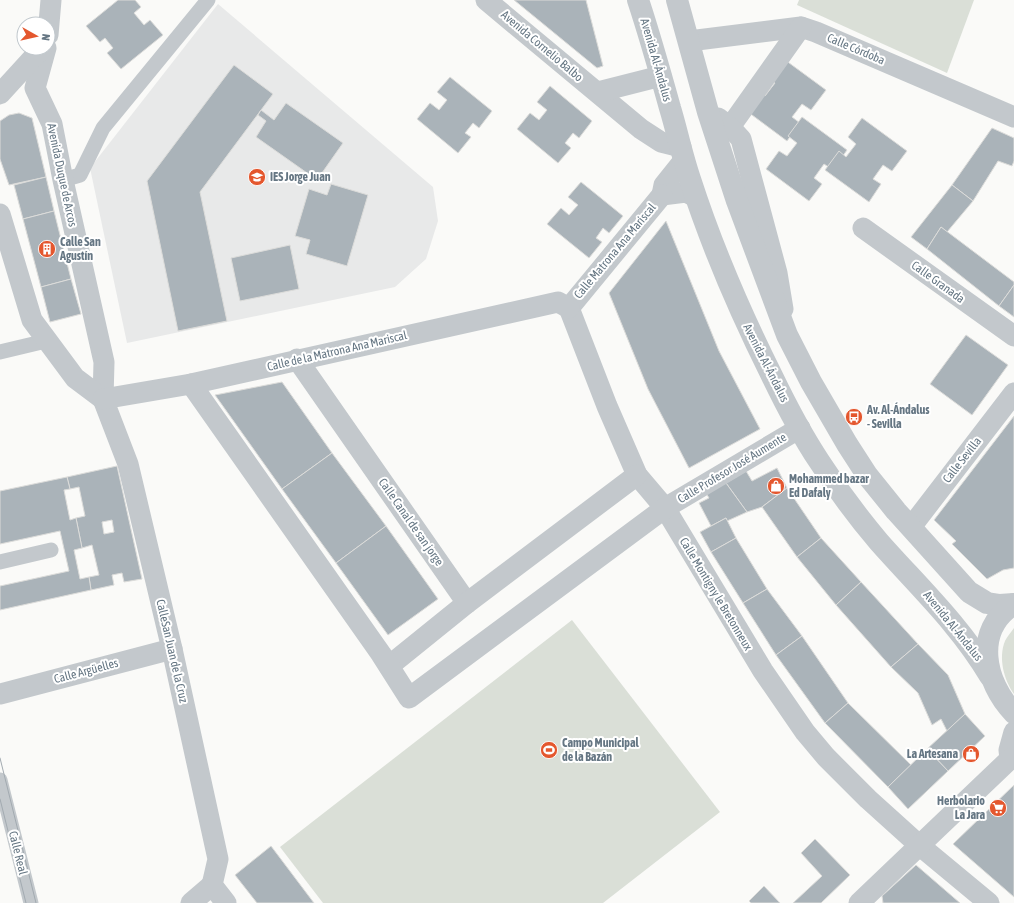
<svg xmlns="http://www.w3.org/2000/svg" width="1014" height="903" font-family="'Asap Condensed',sans-serif">
  <rect width="100%" height="100%" fill="#fafaf8"/>
  <path fill="#e8e9e9" d="M218 4 433 187 438 221 426 259 395 287 127 343 90 168Z"/>
  <g fill="#dadfd7">
    <path d="M799 0H974L947 73 797 5Z"/>
    <path d="M572 620 720 812 603 903H323L280 847Z"/>
    <path d="M1014 628V694C1004 680 998 658 1005 641 1007 637 1011 632 1014 628Z"/>
  </g>
  <g fill="#aab3b9" stroke="#dcdcda" fill-rule="evenodd">
    <path d="M118 0H135L141 7 134 13 144 25 150 20 163 35 121 69 107 53 113 48 105 38 100 42 86 26Z"/>
    <path d="M514 0H586L603 66 597 68Z"/>
    <path d="M781 57 826 90 811 110 802 104 792 117 800 123 787 141 744 109 758 91 765 96 775 83 766 76Z"/>
    <path d="M234 65 273 94 200 192 227 321 178 331 147 181Z"/>
    <path d="M450 77 492 111 479 128 473 123 465 133 471 137 458 153 417 119 430 103 439 110 447 100 437 92Z"/>
    <path d="M550 86 592 121 579 138 573 133 565 143 571 148 558 163 517 129 530 113 539 120 547 110 537 102Z"/>
    <path d="M286 103 343 143 317 180 256 137 266 121 258 115 261 110 274 120Z"/>
    <path d="M19 113 32 118 46 177 9 185 0 159V121L9 115Z"/>
    <path d="M802 117 847 150 833 170 824 164 814 178 822 184 809 201 766 169 779 151 787 156 797 143 788 136Z"/>
    <path d="M862 118 907 151 892 171 883 165 873 179 881 184 869 202 825 170 839 151 846 157 856 144 848 137Z"/>
    <path d="M992 128 1014 138V161L1012 166 998 161 973 201 952 185Z"/>
    <path d="M46 177 54 211 23 219 14 185Z"/>
    <path d="M581 182 623 216 609 233 603 228 596 238 602 242 589 258 547 224 561 208 569 215 578 205 568 197Z"/>
    <path d="M331 184 368 195 347 266 306 254 310 240 295 236 309 189 327 195Z"/>
    <path d="M952 185 973 201 947 232 941 227 927 249 911 237Z"/>
    <path d="M54 211 71 279 41 287 23 219Z"/>
    <path d="M666 221 719 351 760 429 689 468 648 389 609 293Z"/>
    <path d="M941 227 1014 282V285L999 306 927 249Z"/>
    <path d="M290 245 299 289 240 301 231 258Z"/>
    <path d="M71 279 81 314 50 322 41 287Z"/>
    <path d="M1014 285V317L999 306Z"/>
    <path d="M966 335 1008 365 972 415 930 384Z"/>
    <path d="M282 382 332 453 282 489 215 395Z"/>
    <path d="M1014 416V568L1003 570 987 579 952 544 956 541 934 520Z"/>
    <path d="M332 453 386 526 336 563 282 489Z"/>
    <path d="M117 466 142 579 124 582 122 573 112 575 114 585 91 590 89 577 99 575 92 545 82 548 76 518 85 516 79 487 70 489 67 477ZM112 520 114 532 104 534 102 522Z"/>
    <path d="M777 468 787 488 762 507 747 512 726 483 746 471 752 481Z"/>
    <path d="M67 477 70 489 64 490 70 520 76 518 82 548 74 550 80 579 89 577 91 590 0 610V586L69 571 60 531 0 544V491Z"/>
    <path d="M726 483 747 512 727 521 726 518 711 526 699 503 709 498 706 493Z"/>
    <path d="M787 488 821 538 797 557 762 507Z"/>
    <path d="M726 518 736 538 711 552 700 532Z"/>
    <path d="M386 526 438 599 388 635 336 563Z"/>
    <path d="M736 538 767 589 743 603 711 552Z"/>
    <path d="M821 538 861 582 836 605 797 557Z"/>
    <path d="M861 582 918 644 891 667 836 605Z"/>
    <path d="M767 589 802 636 776 655 743 603Z"/>
    <path d="M802 636 848 703 825 723 776 655Z"/>
    <path d="M918 644 948 675 965 714 947 731 941 719 932 725 918 693 891 667Z"/>
    <path d="M848 703 911 765 888 787 825 723Z"/>
    <path d="M965 714 985 736 948 771 927 749Z"/>
    <path d="M927 749 948 771 908 809 888 787Z"/>
    <path d="M1014 785V897L953 844Z"/>
    <path d="M815 839 850 875 821 903H793L822 876 801 853Z"/>
    <path d="M271 846 314 903H257L235 875Z"/>
    <path d="M916 865 960 903H883L882 896Z"/>
    <path d="M764 886 780 903H751L749 901Z"/>
  </g>
  <g fill="none" stroke-linecap="round" stroke-linejoin="round">
    <g stroke="#c3c8cc" stroke-width="15">
      <path d="M63 180 80 175 103 128 208 0"/>
      <path d="M0 352 46 341"/>
      <path d="M0 562 51 550"/>
      <path d="M0 780 31 903"/>
    </g>
    <g stroke="#c3c8cc" stroke-width="21">
      <path d="M486 0 641 129 661 142 681 147"/>
      <path d="M48 35 51 0"/>
      <path d="M689 41 801 27 816 32 1014 117"/>
      <path d="M46 48 35 88 52 124 63 180 104 362 103 399 128 464 172 649 218 859 212 885 226 903"/>
      <path d="M598 92 661 76"/>
      <path d="M0 94 42 48"/>
      <path d="M718 118 730 127 801 27"/>
      <path d="M730 127 741 139 777 273 783 309"/>
      <path d="M662 195 664 185 684 160"/>
      <path d="M662 195 686 192 696 197"/>
      <path d="M0 214 32 320 75 378 103 399"/>
      <path d="M863 228 1014 336"/>
      <path d="M569 308 607 406 637 475 665 508 763 671 805 732 826 757 868 799 919 845 989 903"/>
      <path d="M569 308 662 195"/>
      <path d="M297 359 467 603 389 666"/>
      <path d="M191 384 381 654 409 698 665 508 800 428"/>
      <path d="M103 399 191 384 558 302 569 308"/>
      <path d="M911 527 1014 393"/>
      <path d="M467 603 637 475"/>
      <path d="M0 694 172 649"/>
      <path d="M1010 759 1009 750 1014 732"/>
      <path d="M191 903 212 885"/>
      <path d="M859 903 1010 759H1014"/>
    </g>
    <g stroke="#c3c8cc" stroke-width="22">
      <path d="M638 0C650 36 660 72 670 108 677 131 682 156 690 179 712 247 740 312 772 376 786 405 801 434 819 461 837 489 857 516 879 542 917 585 960 625 990 676"/>
      <path d="M677 0 708 112 737 201 787 335 811 382 847 444 867 475 896 511 969 592 987 603 1000 605 1014 604"/>
      <path d="M1014 604C973 630 984 682 1014 713"/>
    </g>
    <g stroke="#a2aab0" stroke-width="1">
      <path d="M0 758 36 903"/>
      <path d="M0 799 26 903"/>
    </g>
  </g>
  <defs>
    <symbol id="school-disc" viewBox="-11 -11 22 22"><circle r="9.5" fill="#e4572e" stroke="#fff"/><path d="M0-5L7-2L0 1L-7-2ZM-4 1L0 2.5L4 1V4Q0 6-4 4Z" fill="#fff"/></symbol>
    <symbol id="building-disc" viewBox="-11 -11 22 22"><circle r="9.5" fill="#e4572e" stroke="#fff"/><path d="M-4-6H4V6H1V3H-1V6H-4ZM-2.5-4.3h1.7v1.8h-1.7ZM.8-4.3h1.7v1.8H.8ZM-2.5-1h1.7V.8h-1.7ZM.8-1h1.7V.8H.8Z" fill="#fff"/></symbol>
    <symbol id="bus-disc" viewBox="-11 -11 22 22"><circle r="9.5" fill="#e4572e" stroke="#fff"/><path d="M-5-6H5V4H4V6H2V4H-2V6H-4V4H-5ZM-3.5-4V0h7V-4ZM-3.5 1.2v1.5H-2V1.2ZM2 1.2v1.5H3.5V1.2Z" fill="#fff"/></symbol>
    <symbol id="shop-disc" viewBox="-11 -11 22 22"><circle r="9.5" fill="#e4572e" stroke="#fff"/><path d="M-5-2.5h2.3a2.7 3.5 0 0 1 5.4 0H5L5.5 6h-11ZM-1.5-2.5h3a1.5 2.3 0 0 0-3 0Z" fill="#fff"/></symbol>
    <symbol id="stadium-disc" viewBox="-11 -11 22 22"><circle r="9.5" fill="#e4572e" stroke="#fff"/><path d="M0-5a6.5 5 0 1 0 0 10a6.5 5 0 1 0 0-10ZM-3.5-1.8h7v3.6h-7Z" fill="#fff"/></symbol>
    <symbol id="supermarket-disc" viewBox="-11 -11 22 22"><circle r="9.5" fill="#e4572e" stroke="#fff"/><path d="M-6-5.5h2.5l.6 2H6L4.5 2H-2.5L-4.4-4H-6ZM-1.5 3.2a1.3 1.3 0 1 0 .1 0ZM3 3.2a1.3 1.3 0 1 0 .1 0Z" fill="#fff"/></symbol>
  </defs>
  <g fill-rule="evenodd">
    <use href="#school-disc" x="247" y="167" width="20" height="20"/>
    <use href="#building-disc" x="37" y="239" width="20" height="20"/>
    <use href="#bus-disc" x="844" y="407" width="20" height="20"/>
    <use href="#shop-disc" x="766" y="476" width="20" height="20"/>
    <use href="#stadium-disc" x="539" y="740" width="20" height="20"/>
    <use href="#shop-disc" x="961" y="744" width="20" height="20"/>
    <use href="#supermarket-disc" x="988" y="798" width="20" height="20"/>
  </g>
  <g text-anchor="middle" dominant-baseline="central" stroke-width="4" stroke-linejoin="round" paint-order="stroke">
    <g font-size="12" fill="#657683" stroke="#fff">
      <text transform="translate(542 46) rotate(40)">Avenida Cornelio Balbo</text>
      <text transform="translate(856 49) rotate(23)">Calle Córdoba</text>
      <text transform="translate(656 60) rotate(74)">Avenida Al-Ándalus</text>
      <text transform="translate(62 175) rotate(78)">Avenida Duque de Arcos</text>
      <text transform="translate(615 251) rotate(-50)">Calle Matrona Ana Mariscal</text>
      <text transform="translate(938 282) rotate(36)">Calle Granada</text>
      <text transform="translate(337 351) rotate(-13)">Calle de la Matrona Ana Mariscal</text>
      <text transform="translate(766 363) rotate(63)">Avenida Al-Ándalus</text>
      <text transform="translate(962 460) rotate(-52)">Calle Sevilla</text>
      <text transform="translate(732 468) rotate(-31)">Calle Profesor José Aumente</text>
      <text transform="translate(411 522) rotate(55)">Calle Canal de san jorge</text>
      <text transform="translate(716 594) rotate(59)">Calle Montigny le Bretonneux</text>
      <text transform="translate(953 626) rotate(51)">Avenida Al-Ándalus</text>
      <text transform="translate(172 651) rotate(77)">CalleSan Juan de la Cruz</text>
      <text transform="translate(86 671) rotate(-15)">Calle Argüelles</text>
      <text transform="translate(18 853) rotate(76)">Calle Real</text>
    </g>
    <g font-size="12" font-weight="bold" fill="#657683" stroke="#fff" text-anchor="start">
      <text x="270" y="177">IES Jorge Juan</text>
      <text x="60" y="242">Calle San<tspan x="60" dy="14">Agustín</tspan></text>
      <text x="867" y="410">Av. Al-Ándalus<tspan x="867" dy="14">- Sevilla</tspan></text>
      <text x="789" y="479">Mohammed bazar<tspan x="789" dy="14">Ed Dafaly</tspan></text>
      <text x="562" y="743">Campo Municipal<tspan x="562" dy="14">de la Bazán</tspan></text>
      <text x="958" y="754" text-anchor="end">La Artesana</text>
      <text x="985" y="801" text-anchor="end">Herbolario<tspan x="985" dy="14">La Jara</tspan></text>
    </g>
  </g>
  <g transform="translate(36 36) rotate(98)"><circle r="19" fill="#ffffff" stroke="#c1c8cd"/>
  <path d="M0-3L7 15L0 10L-7 15Z" fill="#e4572e"/>
  <text y="-6" font-size="11" font-weight="bold" text-anchor="middle" fill="#657683">N</text>
  </g>
</svg>
